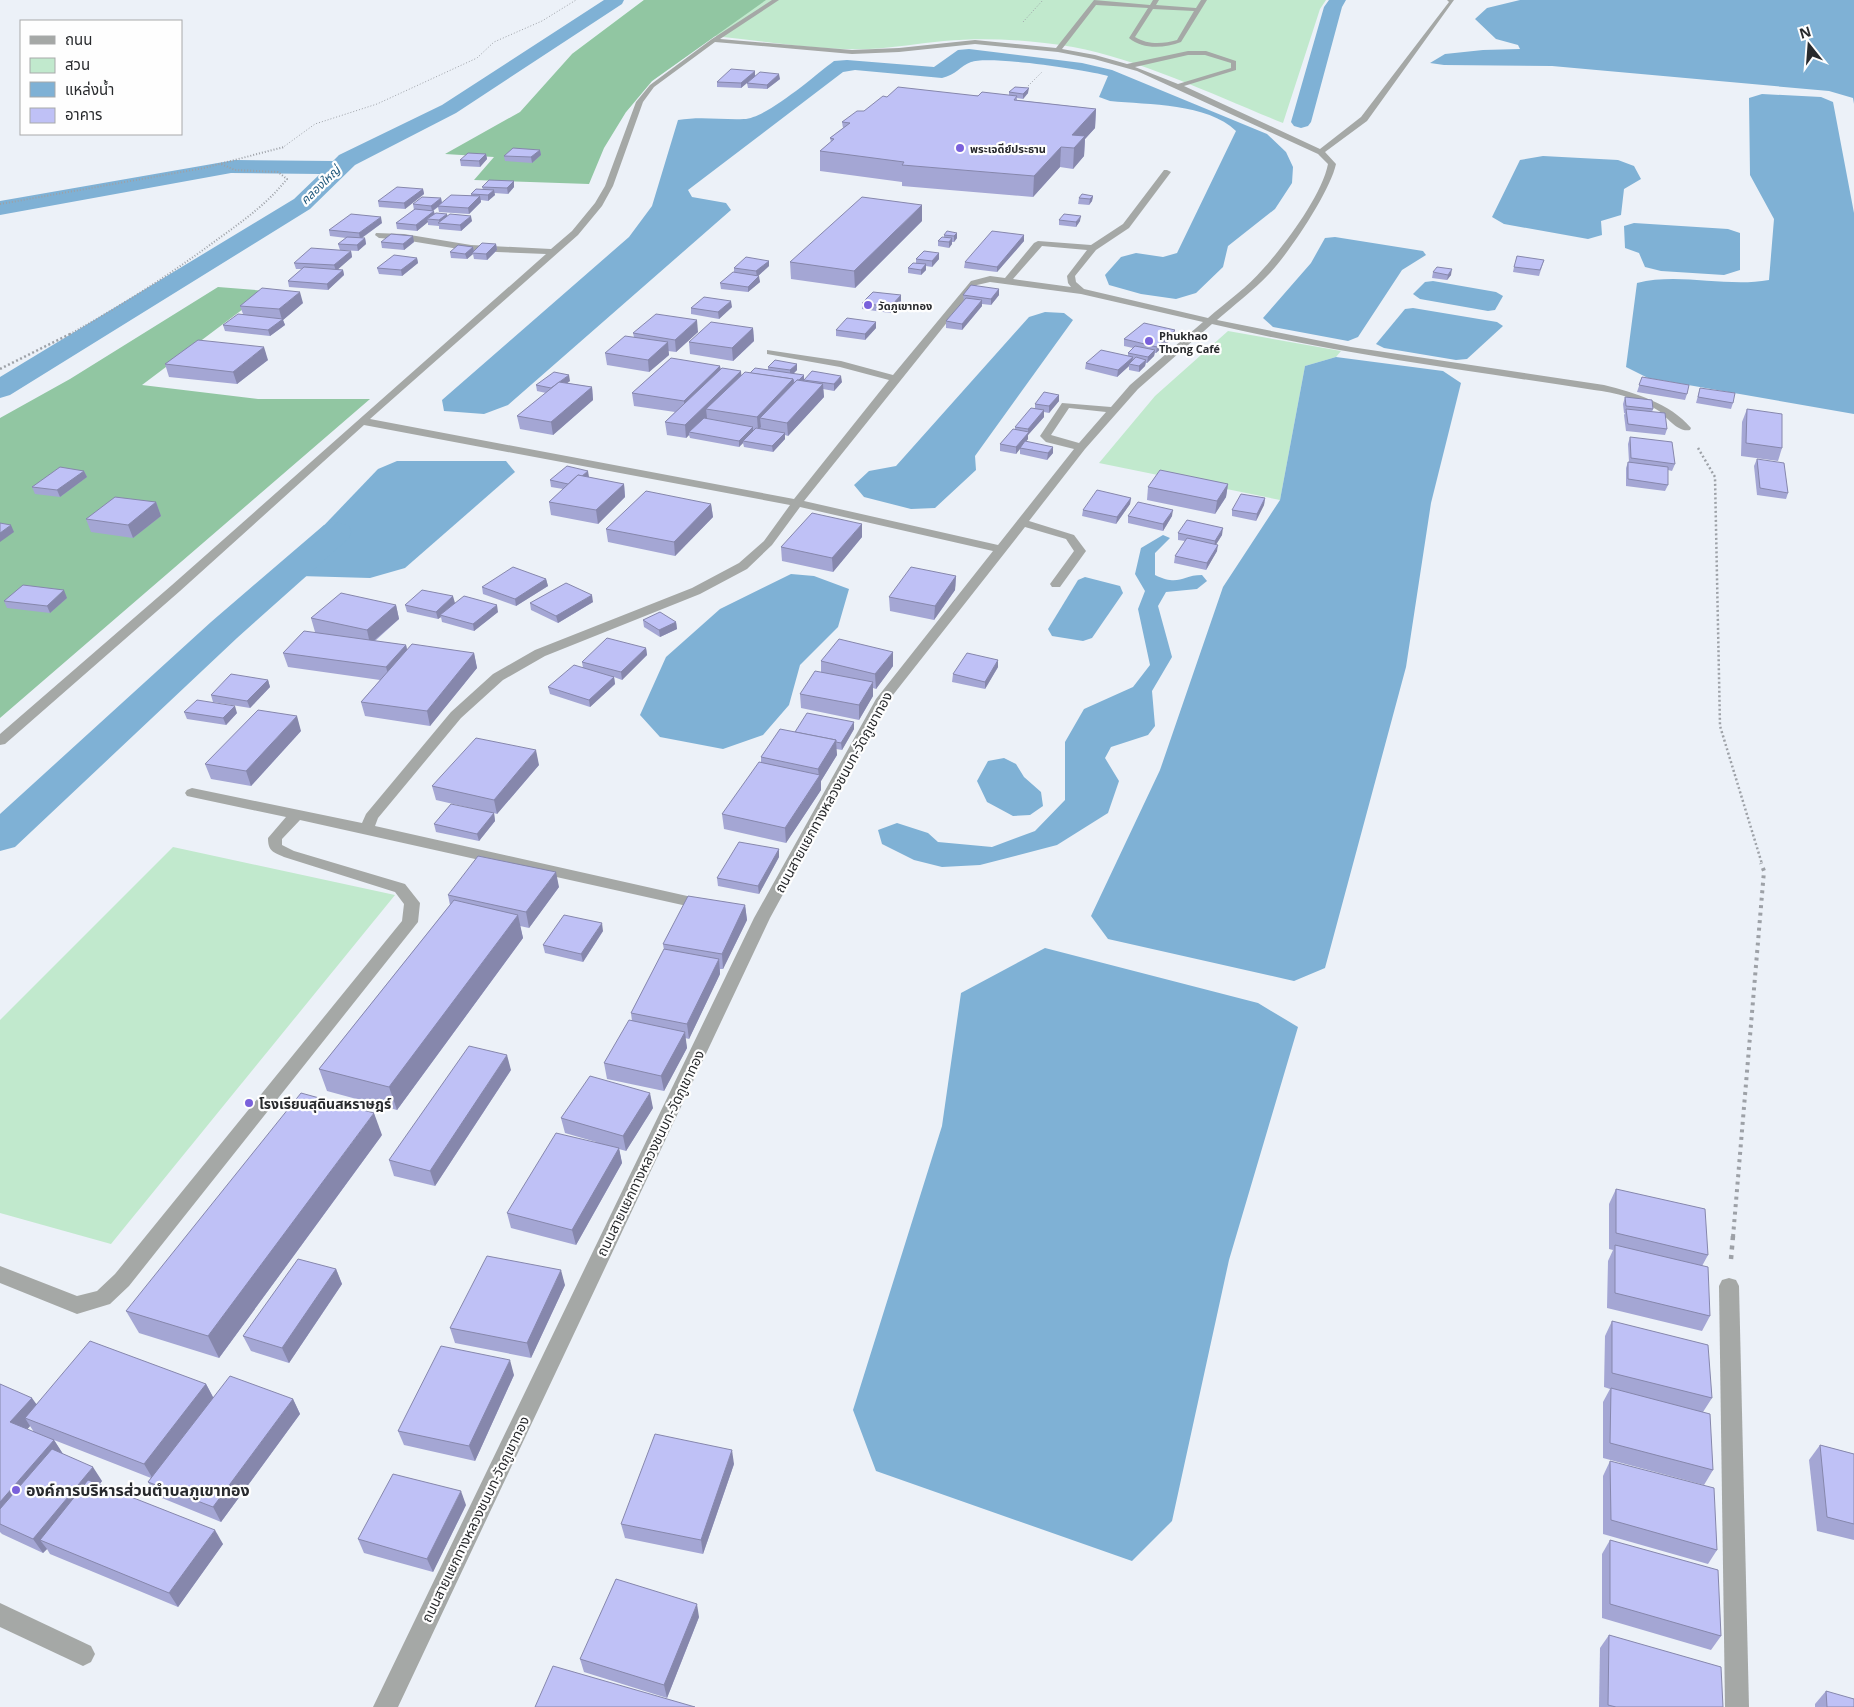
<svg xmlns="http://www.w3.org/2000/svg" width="1854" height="1707" font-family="'Open Sans','Noto Sans Thai',sans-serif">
  <rect width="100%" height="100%" fill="#ecf1f8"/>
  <g fill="#c1e9cd">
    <path d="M644 0H1326L1320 9 1283 123C1218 97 1142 60 1073 47 1031 40 987 37 944 41 919 43 894 48 869 49 818 51 765 41 714 36L652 81 626 112 572 54Z"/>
    <path d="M1228 331 1341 351 1336 357 1305 366 1280 500 1099 463 1155 396Z"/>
    <path d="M173 847 395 895 111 1244 0 1213V1020Z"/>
  </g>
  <g fill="#91c6a2">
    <path d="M644 0H766L652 81 626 112 604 148 589 184 474 180 494 157 445 154 520 112 572 54Z"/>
    <path d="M218 287 267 291 142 385 258 399H370L0 718V418L70 379Z"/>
  </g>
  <g fill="#7fb1d5">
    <path d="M1520 0H1854V104L1853 98 1829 91 1552 66 1444 65 1430 63 1445 54 1483 50 1520 49 1518 45 1496 39 1475 19 1487 8Z"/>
    <path d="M969 49 1082 63 1112 70 1267 134 1286 152 1293 167 1292 183 1275 209 1228 246 1223 267 1196 293 1176 299 1141 294 1109 285 1105 275 1121 257 1136 253 1163 257 1177 253 1236 131C1207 103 1149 105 1110 101L1099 97 1108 76C1088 70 988 55 971 62 960 66 956 75 942 78L855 70 843 72 688 190 692 197 726 203 731 210 508 405 484 414 444 411 442 400 629 237 652 206 678 120C701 116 722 120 744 119 767 118 814 76 834 61L847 60 934 67 958 50Z"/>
    <path d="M1762 94 1821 97 1833 102 1854 213V414L1648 378 1626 367 1637 283C1680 272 1726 288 1769 280L1774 219 1750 175 1749 98Z"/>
    <path d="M1543 156 1618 160 1634 166 1641 179 1624 189 1621 215 1601 221 1602 235 1588 239 1504 224 1492 217 1520 160Z"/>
    <path d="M1634 223 1728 229 1740 233V270L1724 275 1661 271 1645 267 1639 253 1625 248 1624 226Z"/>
    <path d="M1335 237 1423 251 1426 255 1402 270 1358 337 1348 341 1273 327 1263 318 1311 263 1325 238Z"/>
    <path d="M1433 281 1496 292 1503 296 1495 310 1488 311 1420 299 1413 294 1425 282Z"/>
    <path d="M1413 308 1497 322 1503 326 1467 359 1456 360 1384 348 1376 344 1405 309Z"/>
    <path d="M1045 312 1064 313 1073 320 975 456 976 470 935 508 911 509 864 497 854 485 869 471 896 466 1029 317Z"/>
    <path d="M1336 357 1443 371 1461 383 1431 503 1406 667 1325 968 1294 981 1108 939 1091 916 1160 770 1223 587 1280 500 1305 366Z"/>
    <path d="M397 461H506L515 472 405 568 370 578 300 576 287 564 378 469Z"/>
    <path d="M1163 535 1170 538 1155 553V575C1180 587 1181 575 1202 575L1207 581 1197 589 1166 592 1158 606 1172 657 1152 691 1155 726 1148 735 1111 747 1105 758 1119 781 1108 813 1057 845 980 865 942 867 914 860 882 844 878 830 897 823 928 833 938 842 992 847 1035 831 1065 800V742L1084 709 1133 687 1150 665 1138 609 1145 591 1135 574 1141 548Z"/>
    <path d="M791 574 814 576 849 589 838 627 800 665 789 705 763 735 723 749 660 737 640 715 666 657 720 609Z"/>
    <path d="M1085 577 1120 586 1123 593 1092 638 1083 641 1052 636 1048 629 1078 580Z"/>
    <path d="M1004 758 1016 764 1024 777 1041 792 1043 806 1030 815 1013 816 987 802 977 781 988 761Z"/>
    <path d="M1045 948 1258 1003 1298 1027 1229 1260 1172 1521 1132 1561 876 1471 853 1410 942 1126 961 993Z"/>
  </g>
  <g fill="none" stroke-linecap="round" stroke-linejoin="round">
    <g fill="#7fb1d5" fill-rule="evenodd">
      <path d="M604 0H624L622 4 456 113 355 165 310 209 10 395 0 398V377L294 199 320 174 231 173 0 215V201L235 160 333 161 339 155 442 105Z"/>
      <path d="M1329 0H1346L1342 7 1311 122 1308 126 1301 128 1294 126 1291 122 1324 7Z"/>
      <path d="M336 522 348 525 352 532 348 539 237 638 15 847 0 851V814L211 622 324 525Z"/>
    </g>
    <g stroke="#9da1a7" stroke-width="1" stroke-dasharray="1 2" stroke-linecap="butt">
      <path d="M1023 22 1043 0"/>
      <path d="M1028 86 1042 72"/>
      <path d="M282 148 315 124 377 104 477 58 494 42 542 21 576 0"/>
    </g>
    <g stroke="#9da1a7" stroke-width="2" stroke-dasharray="1 2" stroke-linecap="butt">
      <path d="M0 204 204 168 284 147"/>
      <path d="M70 334C121 306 171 274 218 239 243 221 268 203 287 179L278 172 235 170 221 164"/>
    </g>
    <g stroke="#9da1a7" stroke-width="2.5" stroke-dasharray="2 2.5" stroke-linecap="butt">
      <path d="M0 369 72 333"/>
      <path d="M1698 448 1715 477 1720 726 1762 864"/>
    </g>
    <path stroke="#9da1a7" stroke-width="4" stroke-dasharray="3 4.5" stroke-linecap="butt" d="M1733 1237 1764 871 1761 863"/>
    <path stroke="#9da1a7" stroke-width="4.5" stroke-dasharray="4 5.5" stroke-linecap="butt" d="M1731 1259 1733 1236"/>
    <g fill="#a5a8a6" fill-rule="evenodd">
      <path d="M772 0H779L720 39 852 50 899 48 975 40 1056 48 1094 0 1150 5 1153 0H1159L1156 5 1196 8 1201 0H1207L1181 42C1165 48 1143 50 1129 38L1148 8 1096 5 1062 49 1095 55 1127 64 1188 51H1206L1236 61V70L1184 86 1320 149 1361 117 1449 2 1447 0H1454L1367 121 1325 152 1336 164C1330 192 1289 253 1269 274 1253 291 1234 305 1217 320L1351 347 1604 385C1635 393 1670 403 1691 428L1690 430C1678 433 1667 417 1659 411 1643 400 1613 392 1594 390 1466 370 1338 354 1212 324L1138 389 1085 449 1029 521 1074 535 1086 551 1060 587H1052L1050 584 1074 551 1066 539 1025 527 889 700 770 918 398 1707H373L754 918 876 699 993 551 800 507 772 545 747 569 700 594 545 656 503 680 461 718 378 818 375 826 705 900 710 901 713 905 710 909 705 910 300 820 282 839V845L294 851 405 884 420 903 418 922 129 1286 110 1304 77 1314 0 1283V1266L77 1296 97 1291 115 1274 402 921 404 904 395 892 284 857C273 852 268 851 268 838L286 817 187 796 185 793 187 790 192 788 362 823 366 814 451 712 493 674 535 650 692 588 739 563 764 541 790 505 364 425 180 591 5 744 0 745V734L172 585 546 254 471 251 404 240 379 238 375 235 376 233 404 234 471 245 551 249 572 231 595 203 605 186 636 102 650 85 712 39ZM1153 9 1194 11 1177 40C1163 44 1148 45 1135 37ZM715 42 852 54 899 52 975 44 1058 52 1094 59 1137 71 1318 154 1328 164C1322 195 1285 245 1263 269 1248 287 1226 302 1208 318L1084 289 1076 282 1075 276 1096 250 1129 228 1171 172 1167 170H1164L1123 224 1091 245 1038 241 1034 243 1005 278 990 276 971 281 893 375 841 361 767 350V354L840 367 889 380 794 499 370 419 578 235 602 206 613 186 643 102 654 87ZM1188 55H1205L1231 63V68L1178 84 1135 67ZM1042 246 1087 250 1067 276 1068 283 1071 287 1013 279ZM990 282 1081 294 1203 322 1130 385 1111 407 1062 403 1040 436 1046 442 1074 449 998 545 804 501 977 285ZM1069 408 1106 412 1079 443 1051 435Z"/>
      <path d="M1729 1278 1736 1280 1739 1286 1749 1707H1725L1719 1286 1722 1280Z"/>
      <path d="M0 1603 91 1646 95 1654 91 1662 83 1666 0 1627Z"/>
    </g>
  </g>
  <g fill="#a4a6d4" fill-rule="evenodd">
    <path d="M755 76 780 79 767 89 748 88 747 83 741 88 717 87V82Z"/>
    <path d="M1009 92 1028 93 1023 99 1017 98V100L1096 109 1095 128 1085 139 1084 156 1073 169 1060 167 1033 197 902 186V182L820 171V151L831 142 830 138 843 128 842 122 864 111 887 97 1009 95Z"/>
    <path d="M540 150 541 155 532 163 505 161 504 156Z"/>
    <path d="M486 154 487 159 480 167 461 166 460 160Z"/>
    <path d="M482 187H514L508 194 494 193 495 195 488 201 481 200V202L469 214 439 212 438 207 433 211 435 214 472 221 461 231 439 229V226L428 225V222L417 231 397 229 396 223 414 210 413 204 441 198 442 203 471 196V194L483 189Z"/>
    <path d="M423 189 424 194 405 209 379 207 378 201Z"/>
    <path d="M1093 196 1092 201 1089 205 1078 204 1079 198Z"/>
    <path d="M1059 220 1080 221 1076 227 1059 225Z"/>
    <path d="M922 221 855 288 791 279 790 262Z"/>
    <path d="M382 223 362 238H365L366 244 358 251 340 250 338 244 346 238 330 236 329 230Z"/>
    <path d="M957 233V238L954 242H952V244L949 248 938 246V241L944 237V235Z"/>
    <path d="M1024 235V241L997 272 964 268 965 262Z"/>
    <path d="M381 242H414L404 250 382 248Z"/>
    <path d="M496 244 497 250 487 260 474 259 473 254 467 259 451 258 450 252 473 247 474 251Z"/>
    <path d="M351 251 352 257 338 269 343 270 344 275 328 290 289 287 288 281 302 269H296L294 263Z"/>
    <path d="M939 253V259L932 267 926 266V270L921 275 908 273V268L916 263V259Z"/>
    <path d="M417 258 418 263 402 276 379 274 377 268Z"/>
    <path d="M1544 260 1539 276 1513 272 1514 267Z"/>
    <path d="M769 261V266L758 276 760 282 748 292 721 289 720 283 734 272V268Z"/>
    <path d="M1433 272 1451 275 1447 280 1432 278Z"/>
    <path d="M999 289V295L991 305 982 304V306L962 330 946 328V321L964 301 963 295Z"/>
    <path d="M901 301 890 313 862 309V303Z"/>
    <path d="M303 303 283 320 285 325 270 336 225 331 223 325 243 314 240 306Z"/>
    <path d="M732 307 719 319 691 314V308Z"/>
    <path d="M876 322V328L865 340 836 336V330Z"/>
    <path d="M753 328 754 341 733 361 690 354 689 342Z"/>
    <path d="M1175 330V336L1156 353H1155L1154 356 1147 363H1146L1145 366 1139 372 1129 370V366L1117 377 1085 369 1086 363 1128 356V353L1133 348 1124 346V339Z"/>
    <path d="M698 332 676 352 668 351 669 355 649 372 607 365 605 353 634 337 633 333Z"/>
    <path d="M268 360 237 384 169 377 165 364Z"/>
    <path d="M720 366 721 369 741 375 750 373 768 370V367L797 370 793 374 804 381V380L842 382 834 391 823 389 824 397 788 436 785 435V439L773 452 744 447 743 443 739 447 690 438 689 435 686 438 667 435 665 422 675 412 634 406 632 393Z"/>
    <path d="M1642 377 1687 394 1685 400 1637 392Z"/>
    <path d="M570 381 567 383 592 387 593 400 553 435 520 429 517 416 546 393 537 391 536 385Z"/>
    <path d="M1700 388 1733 403 1731 409 1696 403Z"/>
    <path d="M1059 395V401L1049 413 1044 412V417L1028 435V439L1026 441 1053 453 1047 460 1020 454V448L1016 454 1000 451V444L1015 430V427L1035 409V404Z"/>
    <path d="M1625 397 1653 409 1652 412 1667 429 1665 435 1626 431 1624 415 1625 413H1624L1623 404Z"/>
    <path d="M1747 409 1782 448 1778 461 1741 456 1742 422Z"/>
    <path d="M1630 437 1675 464 1672 471 1668 470V485L1665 491 1626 486V468L1628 462H1629L1628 444Z"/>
    <path d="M1757 459 1788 493 1786 499 1757 495 1754 466Z"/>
    <path d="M84 471 87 477 60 497 35 494 32 487Z"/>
    <path d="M589 478 624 484 625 497 598 524 551 515 549 502 563 489 551 487 550 480Z"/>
    <path d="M1228 484 1226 497 1215 514 1147 500 1148 487Z"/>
    <path d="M1131 498 1130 504 1116 524 1082 516 1083 510Z"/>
    <path d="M1265 498 1264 505 1256 521 1232 516V510Z"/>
    <path d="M156 502 161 516 133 538 91 532 86 519Z"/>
    <path d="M711 504 713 517 675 556 608 542 606 529Z"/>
    <path d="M1128 516H1172L1163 531 1128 523Z"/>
    <path d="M1178 533 1222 535 1216 544 1217 551 1206 570 1174 563 1175 556 1185 541 1178 540Z"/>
    <path d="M862 537 833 572 782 561 781 547Z"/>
    <path d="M956 576 955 590 934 620 890 611 889 597Z"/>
    <path d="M546 579 548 586 516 606 483 594 482 587Z"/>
    <path d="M67 598 50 613 7 608 4 601Z"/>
    <path d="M593 602 558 623 531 610 530 603Z"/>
    <path d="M455 603 498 612 474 631 442 622 441 617 438 619 407 612 405 605Z"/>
    <path d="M396 605 399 619 375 641 406 645 407 649 474 653 477 668 430 726 365 716 361 702 380 680 288 667 283 653 315 632 311 618Z"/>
    <path d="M643 620 676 622 677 629 660 637 644 627Z"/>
    <path d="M646 648 647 655 622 680 614 677 615 684 590 707 550 694 548 687 583 668 582 662Z"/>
    <path d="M821 661 893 666 876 689 873 688V696L859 720 801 708 800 694 821 672Z"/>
    <path d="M998 667 985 689 952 682 953 674Z"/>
    <path d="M268 680 270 687 250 708 213 702 211 695Z"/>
    <path d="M184 712 237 713 226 725 187 719Z"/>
    <path d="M854 729 842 750 836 749 837 755 821 781V790L786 843 724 829 722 814 761 762V757L795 732Z"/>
    <path d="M301 731 251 786 211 779 205 764Z"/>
    <path d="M539 765 497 814 494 813 495 821 479 841 436 832 434 824 492 813 436 800 432 786Z"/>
    <path d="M779 849V857L759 894 718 886 717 878Z"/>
    <path d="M559 887 529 928 520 926 523 938 397 1110 327 1091 319 1069 450 905 448 895Z"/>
    <path d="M745 905 747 920 723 969H720V974L689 1039 685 1038 687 1048 664 1091 607 1079 604 1063 632 1021 631 1013 664 950 663 944Z"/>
    <path d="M603 931 583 962 545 953 543 945Z"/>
    <path d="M511 1070 435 1186 394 1176 389 1160Z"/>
    <path d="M653 1108 626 1151 619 1149 622 1163 576 1245 511 1228 507 1213 596 1142 565 1133 561 1118Z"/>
    <path d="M382 1135 219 1358 139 1333 126 1311Z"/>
    <path d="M1616 1189 1708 1255 1702 1266 1710 1316 1702 1331 1607 1308 1608 1261 1613 1250 1609 1249V1204Z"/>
    <path d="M336 1269 342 1284 289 1363 251 1351 243 1336Z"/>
    <path d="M565 1285 531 1358 455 1343 450 1328Z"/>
    <path d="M1612 1321 1712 1398 1703 1412 1713 1470 1704 1485 1603 1458V1402L1610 1389 1604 1387 1605 1336Z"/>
    <path d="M514 1375 475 1461 404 1445 398 1431Z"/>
    <path d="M0 1384 36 1404 206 1384 213 1397 293 1399 300 1414 221 1522 157 1496 148 1482 151 1478 54 1440 63 1454 102 1481 100 1484 223 1544 178 1607 50 1554 47 1549 43 1553 2 1534 0 1532ZM30 1426 34 1432 27 1429Z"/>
    <path d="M1820 1445 1854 1454V1540L1817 1531 1809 1460Z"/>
    <path d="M1610 1461 1717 1550 1708 1564 1603 1534V1476Z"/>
    <path d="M734 1464 703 1554 625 1538 621 1524Z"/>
    <path d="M466 1505 433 1572 364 1553 358 1539Z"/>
    <path d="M1610 1540 1721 1636 1711 1650 1602 1618V1554Z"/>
    <path d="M699 1617 667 1698 584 1672 580 1659Z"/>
    <path d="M1609 1635 1723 1707H1599L1600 1648Z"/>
    <path d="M1826 1691 1854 1707H1815V1704Z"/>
  </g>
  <g fill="#8687ac">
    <path d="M755 71V76L741 88V83Z"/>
    <path d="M779 74 780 79 767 89V85Z"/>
    <path d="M1029 88 1028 93 1023 99V94Z"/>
    <path d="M1096 109 1095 128 1085 139 1084 156 1073 169 1074 148 1072 135Z"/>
    <path d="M1061 147 1060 167 1033 197 1034 176Z"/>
    <path d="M540 150 541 155 532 163 531 157Z"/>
    <path d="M486 154 487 159 480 167 479 161Z"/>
    <path d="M514 181V187L508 194 507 188Z"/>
    <path d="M423 189 424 194 405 209 404 203Z"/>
    <path d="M494 190 495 195 488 201V195Z"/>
    <path d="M480 196 481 202 469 214 468 208Z"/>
    <path d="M1093 196 1092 201 1089 205 1090 199Z"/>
    <path d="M441 198 442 204 432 211 431 206Z"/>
    <path d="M922 205V221L855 288 854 271Z"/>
    <path d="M434 211 435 217 427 219 428 222 417 231 416 225Z"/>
    <path d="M447 214 448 219 439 223V220Z"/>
    <path d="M471 216 472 221 461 231 460 225Z"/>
    <path d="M1081 216 1080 221 1076 227V222Z"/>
    <path d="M381 217 382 223 360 239 359 233Z"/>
    <path d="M957 233V238L954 242V236Z"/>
    <path d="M1024 235V241L997 272V267Z"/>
    <path d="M413 236 414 242 404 250 403 244Z"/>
    <path d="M365 238 366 244 358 251 357 245Z"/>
    <path d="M952 238V244L949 248V242Z"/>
    <path d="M496 244 497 250 487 260 486 254Z"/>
    <path d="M473 247 474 252 472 253 473 254 467 259 465 254Z"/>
    <path d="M351 251 352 257 336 271 334 265Z"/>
    <path d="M939 253V259L932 267V261Z"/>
    <path d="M417 258 418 263 402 276 401 270Z"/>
    <path d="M769 261V266L757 277 756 271Z"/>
    <path d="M926 264V270L921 275V270Z"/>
    <path d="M1452 269 1451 275 1447 280 1448 275Z"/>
    <path d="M343 270 344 275 328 290 327 284Z"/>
    <path d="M759 276 760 282 748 292V287Z"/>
    <path d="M999 289V295L991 305V299Z"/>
    <path d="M300 292 303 303 283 320 285 325 270 336 268 330 282 320 279 309Z"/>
    <path d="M901 295V301L890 313V307Z"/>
    <path d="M982 300V306L962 330V324Z"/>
    <path d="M731 301 732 307 719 319 718 312Z"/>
    <path d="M697 320 698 332 676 352 675 340Z"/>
    <path d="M876 322V328L865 340V334Z"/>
    <path d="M753 328 754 341 733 361 732 348Z"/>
    <path d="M1175 330V336L1156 353 1157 347Z"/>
    <path d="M668 342 669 355 649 372 648 360Z"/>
    <path d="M264 347 268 360 237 384 233 372Z"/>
    <path d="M1155 350 1154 356 1147 363 1148 357Z"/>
    <path d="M1133 357 1132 363 1129 364V366L1117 377 1118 370Z"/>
    <path d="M1146 360 1145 366 1139 372V366Z"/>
    <path d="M797 364V370L790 377V370Z"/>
    <path d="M720 366 721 379 685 414 684 401Z"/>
    <path d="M741 371 742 384 706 409 707 418 692 432H689V435L686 438 685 425Z"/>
    <path d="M569 375 570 381 552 394 551 388Z"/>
    <path d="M804 375V382L796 383Z"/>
    <path d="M841 376 842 382 834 391V384Z"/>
    <path d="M793 379 794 392 760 418 761 427 758 430 757 417Z"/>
    <path d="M823 384 824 397 788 436 787 423Z"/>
    <path d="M592 387 593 400 553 435 551 422Z"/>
    <path d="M1059 395V401L1049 413V406Z"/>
    <path d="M1044 410V417L1028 435V439L1016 454V447L1028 432V429Z"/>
    <path d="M753 427V433L743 441V443L739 447V441Z"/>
    <path d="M785 433V439L773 452 772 446Z"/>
    <path d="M1053 447V453L1047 460 1048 453Z"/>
    <path d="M84 471 87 477 60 497 57 490Z"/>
    <path d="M588 471 589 477 571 485Z"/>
    <path d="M624 484 625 497 598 524 596 510Z"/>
    <path d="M1228 484 1226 497 1215 514 1217 501Z"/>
    <path d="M1131 498 1130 504 1116 524 1117 517Z"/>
    <path d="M1265 498 1264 505 1256 521 1257 514Z"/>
    <path d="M156 502 161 516 133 538 128 525Z"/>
    <path d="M711 504 713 517 675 556 674 542Z"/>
    <path d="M1173 510 1172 516 1163 531V524Z"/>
    <path d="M862 524V537L833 572 832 558Z"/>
    <path d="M11 525 14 532 0 542V533Z"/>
    <path d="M1223 528 1222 535 1214 548 1215 541Z"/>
    <path d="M1218 545 1217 551 1206 570 1207 563Z"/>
    <path d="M956 576 955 590 934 620 935 606Z"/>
    <path d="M546 579 548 586 516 606 515 599Z"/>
    <path d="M64 590 67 598 50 613 47 606Z"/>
    <path d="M592 595 593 602 558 623 556 616Z"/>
    <path d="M453 596 455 603 440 615 441 617 438 619 436 612Z"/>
    <path d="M396 605 399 619 370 644 367 630Z"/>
    <path d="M497 605 498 612 474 631 473 624Z"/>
    <path d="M676 622 677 629 660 637 659 630Z"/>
    <path d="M406 645 409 659 390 682 386 667Z"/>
    <path d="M646 648 647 655 622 680 621 672Z"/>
    <path d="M893 652V666L876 689 875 674Z"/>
    <path d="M474 653 477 668 430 726 427 711Z"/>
    <path d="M998 660V667L985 689V682Z"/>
    <path d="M614 677 615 684 590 707 589 700Z"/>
    <path d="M268 680 270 687 250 708 247 701Z"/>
    <path d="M873 682V696L859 720V705Z"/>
    <path d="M235 706 237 713 226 725 223 718Z"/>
    <path d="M297 716 301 731 251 786 246 771Z"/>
    <path d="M854 722V729L842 750 841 743Z"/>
    <path d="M836 740 837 755 821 781V790L786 843 785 828 819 777 818 769Z"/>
    <path d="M536 750 539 765 497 814 494 800Z"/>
    <path d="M494 813 495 821 479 841 477 834Z"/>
    <path d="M779 849V857L759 894 758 886Z"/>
    <path d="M556 872 559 887 529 928 526 912Z"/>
    <path d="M745 905 747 920 723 969 722 954Z"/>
    <path d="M518 915 523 938 397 1110 389 1087Z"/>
    <path d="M602 923 603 931 583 962 581 954Z"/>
    <path d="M719 959 720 974 689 1039 687 1024Z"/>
    <path d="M685 1032 687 1048 664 1091 661 1076Z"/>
    <path d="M507 1055 511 1070 435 1186 430 1171Z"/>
    <path d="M650 1093 653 1108 626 1151 623 1136Z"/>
    <path d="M374 1113 382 1135 219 1358 208 1336Z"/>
    <path d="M619 1148 622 1163 576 1245 572 1230Z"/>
    <path d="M336 1269 342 1284 289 1363 282 1348Z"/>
    <path d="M561 1270 565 1285 531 1358 527 1343Z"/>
    <path d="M510 1360 514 1375 475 1461 469 1446Z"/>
    <path d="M206 1384 214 1399 153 1479 144 1464Z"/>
    <path d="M32 1398 42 1412 25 1418 30 1426 21 1437 10 1422Z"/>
    <path d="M293 1399 300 1414 221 1522 213 1507Z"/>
    <path d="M54 1440 63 1454 0 1524V1502Z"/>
    <path d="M732 1450 734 1464 703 1554 701 1540Z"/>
    <path d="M93 1467 102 1481 50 1544 40 1540 47 1549 43 1553 33 1539Z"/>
    <path d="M461 1491 466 1505 433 1572 427 1559Z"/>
    <path d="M215 1530 223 1544 178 1607 169 1593Z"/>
    <path d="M697 1604 699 1617 667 1698 664 1685Z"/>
  </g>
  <g fill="#bfc1f6" stroke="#8687ac">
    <path d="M731 69 755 71 741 83 717 82Z"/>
    <path d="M760 72 779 74 767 85 747 83Z"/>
    <path d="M898 87 978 96 982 92 1017 96 1014 100 1096 109 1072 135 1085 136 1074 148 1061 147 1034 176 902 165 904 162 820 151 834 139 830 138 850 123 842 122 857 111H864L883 96 887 97Z"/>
    <path d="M1015 87 1029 88 1023 94 1009 92Z"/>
    <path d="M513 148 540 150 531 157 504 156Z"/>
    <path d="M468 153 486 154 479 161 460 160Z"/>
    <path d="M489 180 514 181 507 188 482 187Z"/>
    <path d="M397 187 423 189 404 203 378 201Z"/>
    <path d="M476 189 494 190 488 195 471 194Z"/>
    <path d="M1082 194 1093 196 1090 199 1079 198Z"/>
    <path d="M451 195 480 196 468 208 438 206Z"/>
    <path d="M422 197 441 198 431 206 413 204Z"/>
    <path d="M862 197 922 205 854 271 790 262Z"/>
    <path d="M415 209 434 211 416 225 396 223Z"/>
    <path d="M436 213 447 214 439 220 427 219Z"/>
    <path d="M351 214 381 217 359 233 329 230Z"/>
    <path d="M450 214 471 216 460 225 438 223Z"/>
    <path d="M1064 214 1081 216 1076 222 1059 220Z"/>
    <path d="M947 231 957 233 954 236 944 235Z"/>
    <path d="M992 231 1024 235 997 267 965 262Z"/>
    <path d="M391 234 413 236 403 244 381 242Z"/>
    <path d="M347 237 365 238 357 245 338 244Z"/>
    <path d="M942 237 952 238 949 242 938 241Z"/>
    <path d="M482 243 496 244 486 254 472 253Z"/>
    <path d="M458 245 473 247 465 254 450 252Z"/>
    <path d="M311 248 351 251 334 265 294 263Z"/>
    <path d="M924 251 939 253 932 261 916 259Z"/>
    <path d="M394 255 417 258 401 270 377 268Z"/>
    <path d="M1517 256 1544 260 1540 270 1514 267Z"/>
    <path d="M746 257 769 261 756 271 734 268Z"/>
    <path d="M913 263 926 264 921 270 908 268Z"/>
    <path d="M304 267 343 270 327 284 288 281Z"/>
    <path d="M1437 267 1452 269 1448 275 1433 272Z"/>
    <path d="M733 272 759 276 748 287 720 283Z"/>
    <path d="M971 285 999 289 991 299 963 295Z"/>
    <path d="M262 288 300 292 279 309 240 306Z"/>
    <path d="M873 292 901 295 890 307 862 303Z"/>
    <path d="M704 297 731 301 718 312 691 308Z"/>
    <path d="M966 298 982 300 962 324 946 321Z"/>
    <path d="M238 314 283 319 268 330 223 325Z"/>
    <path d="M656 314 697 320 675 340 633 333Z"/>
    <path d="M847 318 876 322 865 334 836 330Z"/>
    <path d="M711 322 753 328 732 348 689 342Z"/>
    <path d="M1144 323 1175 330 1157 347 1124 339Z"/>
    <path d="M625 336 668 342 648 360 605 353Z"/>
    <path d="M198 340 264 347 233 372 165 364Z"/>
    <path d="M1135 346 1155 350 1148 357 1128 353Z"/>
    <path d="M1101 350 1133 357 1118 370 1086 363Z"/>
    <path d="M1136 357 1146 360 1139 366 1129 364Z"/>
    <path d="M671 358 720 366 684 401 632 393Z"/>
    <path d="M775 360 797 364 790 370 768 367Z"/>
    <path d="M722 368 741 371 685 425 665 422Z"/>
    <path d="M755 368 804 375 799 380H797L794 383 793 379 750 373Z"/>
    <path d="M812 371 841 376 834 384 804 380Z"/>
    <path d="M554 372 569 375 551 388 536 385Z"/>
    <path d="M745 372 793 379 757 417 706 409Z"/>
    <path d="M1642 377 1689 385 1687 394 1639 385Z"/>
    <path d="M797 380 823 384 787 423 760 418Z"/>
    <path d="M559 382 592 387 551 422 517 416Z"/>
    <path d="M1700 388 1735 393 1733 403 1698 397Z"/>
    <path d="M1044 392 1059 395 1049 406 1035 404Z"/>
    <path d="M1625 397 1652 400 1653 409 1626 406Z"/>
    <path d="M1031 408 1044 410 1028 429 1015 427Z"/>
    <path d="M1626 409 1665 413 1667 429 1628 424Z"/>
    <path d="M1747 409 1782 414V448L1746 443Z"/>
    <path d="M704 418 753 427 739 441 689 432Z"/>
    <path d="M756 428 785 433 772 446 743 441Z"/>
    <path d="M1013 429 1029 432 1016 447 1000 444Z"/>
    <path d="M1630 437 1672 442 1675 464 1631 458Z"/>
    <path d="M1025 441 1053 447 1048 453 1020 448Z"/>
    <path d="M1757 459 1784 463 1788 493 1760 488Z"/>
    <path d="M1628 462 1668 467V485L1628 479Z"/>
    <path d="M567 466 588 471 582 476 578 475 568 484 550 480Z"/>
    <path d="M60 467 84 471 57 490 32 487Z"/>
    <path d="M1160 470 1228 484 1217 501 1148 487Z"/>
    <path d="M578 475 624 484 596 510 549 502Z"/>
    <path d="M1097 490 1131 498 1117 517 1083 510Z"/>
    <path d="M646 491 711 504 674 542 606 529Z"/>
    <path d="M1241 494 1265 498 1257 514 1232 510Z"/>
    <path d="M115 497 156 502 128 525 86 519Z"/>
    <path d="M1138 502 1173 510 1163 524 1128 516Z"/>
    <path d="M812 513 862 524 832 558 781 547Z"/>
    <path d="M1187 520 1223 528 1215 541 1178 533Z"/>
    <path d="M0 523 11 525 0 533Z"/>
    <path d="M1187 538 1218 545 1207 563 1175 556Z"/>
    <path d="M513 567 546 579 515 599 482 587Z"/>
    <path d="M911 567 956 576 935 606 889 597Z"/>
    <path d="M566 583 592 595 556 616 530 603Z"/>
    <path d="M23 585 64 590 47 606 4 601Z"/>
    <path d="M422 590 453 596 436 612 405 605Z"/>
    <path d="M341 593 396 605 367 630 311 618Z"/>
    <path d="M464 596 497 605 473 624 440 615Z"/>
    <path d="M660 612 676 622 659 630 643 620Z"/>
    <path d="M304 631 406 645 386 667 283 653Z"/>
    <path d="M607 638 646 648 621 672 582 662Z"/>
    <path d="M839 639 893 652 875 674 821 661Z"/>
    <path d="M412 644 474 653 427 711 361 702Z"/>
    <path d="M967 653 998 660 985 682 953 674Z"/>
    <path d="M574 665 614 677 589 700 548 687Z"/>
    <path d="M815 671 873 682 859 705 800 694Z"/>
    <path d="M231 674 268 680 247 701 211 695Z"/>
    <path d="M197 700 235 706 223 718 184 712Z"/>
    <path d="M258 710 297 716 246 771 205 764Z"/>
    <path d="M807 713 854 722 841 743 836 742V740L795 732Z"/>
    <path d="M780 729 836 740 818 769 761 757Z"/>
    <path d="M476 738 536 750 494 800 432 786Z"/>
    <path d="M759 762 820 775 785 828 722 814Z"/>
    <path d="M451 804 494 813 477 834 434 824Z"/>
    <path d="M739 842 779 849 758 886 717 878Z"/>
    <path d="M478 856 556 872 526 912 448 895Z"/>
    <path d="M688 896 745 905 722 954 663 944Z"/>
    <path d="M454 900 518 915 389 1087 319 1069Z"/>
    <path d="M564 915 602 923 581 954 543 945Z"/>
    <path d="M664 949 719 959 687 1024 631 1013Z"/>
    <path d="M629 1020 685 1032 661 1076 604 1063Z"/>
    <path d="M469 1046 507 1055 430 1171 389 1160Z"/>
    <path d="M590 1076 650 1093 623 1136 561 1118Z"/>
    <path d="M301 1093 374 1113 208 1336 126 1311Z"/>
    <path d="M556 1133 619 1148 572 1230 507 1213Z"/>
    <path d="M1616 1189 1705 1209 1708 1255 1616 1233Z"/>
    <path d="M1615 1245 1708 1267 1710 1316 1615 1293Z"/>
    <path d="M487 1256 561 1270 527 1343 450 1328Z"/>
    <path d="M298 1259 336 1269 282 1348 243 1336Z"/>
    <path d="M1612 1321 1708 1345 1712 1398 1612 1373Z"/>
    <path d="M90 1341 206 1384 144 1464 25 1418Z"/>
    <path d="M441 1346 510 1360 469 1446 398 1431Z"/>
    <path d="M230 1376 293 1399 213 1507 148 1482Z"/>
    <path d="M0 1384 32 1398 10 1422 54 1440 0 1502Z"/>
    <path d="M1611 1388 1710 1414 1713 1470 1610 1443Z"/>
    <path d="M655 1434 732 1450 701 1540 621 1524Z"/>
    <path d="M1820 1445 1854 1454V1524L1827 1517Z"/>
    <path d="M52 1449 93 1467 33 1539 0 1524V1509Z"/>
    <path d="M1610 1461 1714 1488 1717 1550 1611 1520Z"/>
    <path d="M393 1474 461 1491 427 1559 358 1539Z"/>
    <path d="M88 1480 215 1530 169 1593 40 1540Z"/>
    <path d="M1610 1540 1718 1570 1721 1636 1610 1604Z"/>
    <path d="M616 1579 697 1604 664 1685 580 1659Z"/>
    <path d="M1609 1635 1721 1667 1723 1707H1616L1608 1705Z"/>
    <path d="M553 1666 695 1707H535Z"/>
    <path d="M1826 1691 1854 1699V1707H1827Z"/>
  </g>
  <g fill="#7a61db" stroke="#fefefe" stroke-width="2">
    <circle cx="960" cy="148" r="5"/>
    <circle cx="868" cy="305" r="5"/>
    <circle cx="1149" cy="341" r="5"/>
    <circle cx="249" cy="1103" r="5"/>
    <circle cx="16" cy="1490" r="5"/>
  </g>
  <g text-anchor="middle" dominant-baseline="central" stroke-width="4.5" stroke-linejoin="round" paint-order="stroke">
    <g font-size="11" font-weight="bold" fill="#282a2d" stroke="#fefefe" text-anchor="start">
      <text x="970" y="148">พระเจดีย์ประธาน</text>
      <text x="878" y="305">วัดภูเขาทอง</text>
      <text x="1159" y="335">Phukhao<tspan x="1159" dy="13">Thong Café</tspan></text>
    </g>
    <g font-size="12" font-style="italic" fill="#1e577b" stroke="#fefefe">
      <text transform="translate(320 185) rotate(-44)">คลองใหญ่</text>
    </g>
    <g font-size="14" fill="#282a2d" stroke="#fefefe">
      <text transform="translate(833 792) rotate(-61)">ถนนสายแยกทางหลวงชนบท-วัดภูเขาทอง</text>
      <text transform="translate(650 1153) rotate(-64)">ถนนสายแยกทางหลวงชนบท-วัดภูเขาทอง</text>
      <text transform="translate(475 1519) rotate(-64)">ถนนสายแยกทางหลวงชนบท-วัดภูเขาทอง</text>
    </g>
    <g font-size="14" font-weight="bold" fill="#282a2d" stroke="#fefefe" text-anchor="start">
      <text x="259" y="1103">โรงเรียนสุดินสหราษฎร์</text>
    </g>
    <g font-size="16" font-weight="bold" fill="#282a2d" stroke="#fefefe" text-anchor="start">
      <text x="26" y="1490">องค์การบริหารส่วนตำบลภูเขาทอง</text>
    </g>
  </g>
  <rect x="20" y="20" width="162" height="115" fill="#fefefe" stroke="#a8a9aa"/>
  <rect x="30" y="36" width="25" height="8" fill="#a5a8a6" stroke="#a8a9aa"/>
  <text x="65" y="45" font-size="15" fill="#282a2d">ถนน</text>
  <rect x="30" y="58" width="25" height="15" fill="#c1e9cd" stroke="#a8a9aa"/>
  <text x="65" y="70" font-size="15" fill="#282a2d">สวน</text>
  <rect x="30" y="82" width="25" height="15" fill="#7fb1d5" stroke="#a8a9aa"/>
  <text x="65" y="95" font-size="15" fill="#282a2d">แหล่งน้ำ</text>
  <rect x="30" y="108" width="25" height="15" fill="#bfc1f6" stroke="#a8a9aa"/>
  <text x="65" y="120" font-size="15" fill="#282a2d">อาคาร</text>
  <g transform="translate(1809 45) rotate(343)" stroke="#fefefe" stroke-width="4" paint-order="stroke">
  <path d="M0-4L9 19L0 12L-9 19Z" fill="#282a2d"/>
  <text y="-8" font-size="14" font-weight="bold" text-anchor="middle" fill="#282a2d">N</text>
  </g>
</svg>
